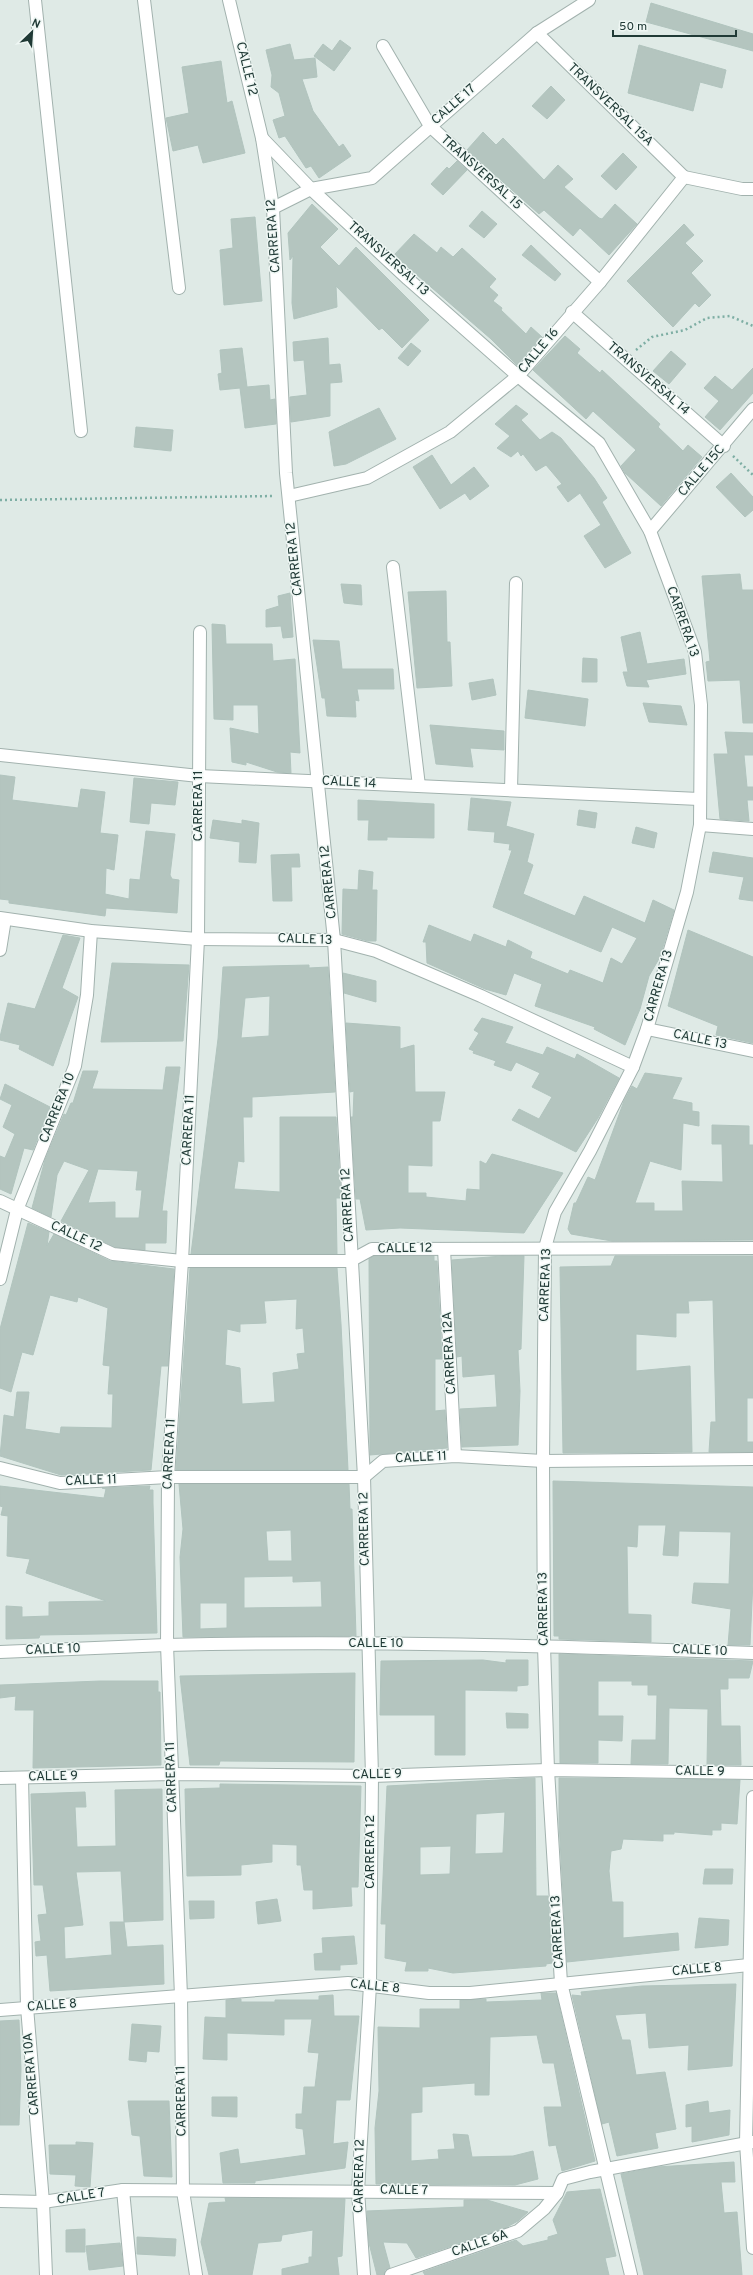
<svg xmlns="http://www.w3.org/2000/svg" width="753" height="2275" font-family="Overpass,sans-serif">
  <rect width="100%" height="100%" fill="#dfeae6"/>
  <g fill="#b4c5bf" stroke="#b1c4be" fill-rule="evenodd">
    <path d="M651 3 753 34V51L646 22Z"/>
    <path d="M340 40 351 48 334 71 314 56 323 44 332 51Z"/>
    <path d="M290 44 294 60 315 58 317 77 302 79 313 111 339 147 343 144 351 156 319 178 311 166 306 168 285 136 279 138 273 120 285 116 279 93 271 87 272 75 266 50Z"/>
    <path d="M639 45 726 70 722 88 700 82 693 111 628 93Z"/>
    <path d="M221 61 227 103 232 101 245 153 203 163 198 145 173 151 166 118 189 113 182 67Z"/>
    <path d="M551 86 565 100 547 119 532 106Z"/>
    <path d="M483 132 496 145 503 138 544 180 558 165 573 179 564 187 599 218 602 219 615 204 637 224 609 255 580 228 573 236 544 210 539 214 467 150Z"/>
    <path d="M623 153 637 167 616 190 601 176Z"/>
    <path d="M457 161 467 170 443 195 431 184 447 167 449 169Z"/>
    <path d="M312 204 338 229 320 247 339 266 356 247 429 320 402 348 382 328 379 330 336 286 337 307 294 319 292 303 293 256 290 260 288 233Z"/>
    <path d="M482 211 497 224 484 238 469 226Z"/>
    <path d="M255 217 262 301 224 305 220 250 233 248 231 219Z"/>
    <path d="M684 224 694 235 685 243 703 261 691 273 711 295 699 307 695 303 673 327 627 281Z"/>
    <path d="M414 234 437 253 441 247 453 257 462 248 496 279 489 287 498 295 493 301 502 308 501 310 526 334 531 327 542 337 517 365 491 339 394 255Z"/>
    <path d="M531 245 561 274 555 281 522 255Z"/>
    <path d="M565 336 580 349 577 353 600 373 602 370 617 384 660 424 658 427 683 451 688 445 702 457 661 506 625 473 621 466 636 450 593 411 586 419 533 370Z"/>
    <path d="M328 338 329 365 340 364 342 382 330 383V416L291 422 290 397 307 395 304 360 294 361 293 342Z"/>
    <path d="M411 343 421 351 408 366 398 358Z"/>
    <path d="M242 348 247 387 269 385 270 400 275 399 276 424 245 428 240 388 220 390 218 374 222 373 220 350Z"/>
    <path d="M671 351 686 364 669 384 653 371Z"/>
    <path d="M753 368V393L720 430 705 417 719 401 704 388 715 376 732 390Z"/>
    <path d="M516 405 528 414 521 420 540 440 552 432 561 438 594 478 607 498 602 502 631 553 605 568 584 536 601 525 580 493 568 502 557 487 562 484 546 465 536 471 523 454 521 456 518 451 511 457 497 448 510 436 495 424Z"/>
    <path d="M379 408 396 439 346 464 334 466 329 432Z"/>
    <path d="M136 427 173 430 171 451 134 447Z"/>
    <path d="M432 455 451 485 474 467 489 486 470 500 465 493 440 509 413 467Z"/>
    <path d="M731 473 753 497V510L745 517 716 487Z"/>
    <path d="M740 574 742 590H753V723H743L740 680 708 681 706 662 710 661 702 576Z"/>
    <path d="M341 584 361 585 362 605 344 603Z"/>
    <path d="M446 591 447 642H450L452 686 417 688 408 592Z"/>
    <path d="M290 593 293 637 283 638 281 626 266 627V610L279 606 278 596Z"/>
    <path d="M212 624 225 625 226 644H272L273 661 295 659 300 753 290 752 291 773 277 772 246 762V765L232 762 230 728 259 734 258 705H233V720L214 719Z"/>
    <path d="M640 632 647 664 684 659 686 674 646 680 649 687 627 686 623 672H628L621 637Z"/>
    <path d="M313 640 339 641 342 669H393L394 689H357L359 701 355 700 356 717 327 716 325 698H322Z"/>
    <path d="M583 658 597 659V682H582Z"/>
    <path d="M493 679 496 695 472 700 469 683Z"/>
    <path d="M528 690 588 699 585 726 525 718Z"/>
    <path d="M643 703 681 706 687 725 649 722Z"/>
    <path d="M430 725 504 731V750L470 748 473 767 436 764Z"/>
    <path d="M725 732 753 733V755H744L747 787H753V800H747L749 821 720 819 714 754H728Z"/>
    <path d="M0 775 15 777 12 800 78 808 81 789 105 792 100 833 118 835 114 870 106 868 105 894 129 899 130 879 140 880 146 831 175 834 170 875 172 879 179 880 177 913 106 908 105 916 9 903V900L0 899Z"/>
    <path d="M134 778 178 782 175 805 151 803 149 824 130 822Z"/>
    <path d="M471 798 511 802 506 826 534 834 527 862 533 865 523 894 575 916 584 896 645 923 653 900 674 910 660 957 649 976 640 1009 625 1045 594 1029 595 1027 535 1006 542 984 514 973 506 995 485 989 427 963 426 942H423L429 925 471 942 474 934 506 947 508 940 532 952 530 958 568 974 570 970 603 983 611 958 622 964 637 938 612 927 601 952 493 907 512 850H509L510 844 494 842 495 832 468 830Z"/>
    <path d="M358 800 434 804V838L387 837V840H368L369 820H358Z"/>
    <path d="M579 810 597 813 595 828 577 825Z"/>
    <path d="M213 820 242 824V820L259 823 256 863 239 862 240 842 210 838Z"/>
    <path d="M636 827 657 833 654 848 632 843Z"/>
    <path d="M713 852 753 858V901L739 899 744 877 709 872Z"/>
    <path d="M299 854 300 867H291L292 901H273L271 855Z"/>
    <path d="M359 870 373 872 372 890H377L376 941H368L342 934 343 889 358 890Z"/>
    <path d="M688 930 753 957V1043L716 1035 718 1026 668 1006Z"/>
    <path d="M63 935 80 938 62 988 78 997 53 1066 19 1049 20 1045 0 1040V1037L8 1003 35 1009Z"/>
    <path d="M112 963 189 965 183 1041 101 1042Z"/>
    <path d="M309 965V968L328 967 335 1092 252 1097V1117H243L244 1162 238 1161 234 1189 280 1192V1117H336L341 1198H336L337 1254H191L218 1039 223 967ZM270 996 269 1036 241 1038 245 998Z"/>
    <path d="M343 973 376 981V1002L344 993Z"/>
    <path d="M482 1018 513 1027 505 1043 543 1055 547 1047 575 1059 577 1054 619 1078 598 1118 576 1152 512 1120 519 1109 539 1119 552 1097 532 1087 540 1073 516 1062 511 1071 494 1065 496 1061 473 1053 474 1051 469 1049 479 1033 474 1030Z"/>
    <path d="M346 1023 400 1027V1049L414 1045 415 1092H445L440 1121H432V1166L408 1165V1193H426V1197L466 1201 467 1189 480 1190V1161L486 1164 492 1154 563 1173 524 1233 400 1228 366 1230 360 1199H356L351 1117H353L354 1091 350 1092Z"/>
    <path d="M166 1067H180L162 1211H167L166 1243H145V1250L115 1247 61 1221 89 1170 64 1161 57 1175 51 1217 32 1208 45 1160 64 1114 66 1115 71 1103H73L83 1071H98L92 1089 163 1090ZM98 1169 138 1171 136 1190H142L139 1218H115V1202L88 1203Z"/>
    <path d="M645 1073 682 1078 672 1099 692 1103V1111L699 1112V1126L683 1123 681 1170 650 1161 635 1203H654V1211H683L682 1181 723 1182 722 1144H712V1125L749 1126V1145H753V1240L612 1241 571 1234 568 1229 574 1203H576L588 1177 595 1180 624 1101 632 1086 637 1089Z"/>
    <path d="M5 1084 50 1107 33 1150 24 1148 11 1194 0 1189V1156L5 1158 15 1134 3 1127 12 1105 0 1099Z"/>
    <path d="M28 1223 49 1232 47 1246 54 1234 110 1261 174 1269 168 1366H161L151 1470 61 1475 0 1456 4 1415 14 1417 17 1392H29L25 1429 60 1434 61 1427 112 1428 113 1394H108L110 1366 103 1365 108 1308 78 1297 77 1302 50 1295 33 1355 22 1352 11 1392 0 1388V1329Z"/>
    <path d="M374 1256H434V1261H437L442 1359H435V1411L445 1410 447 1448 370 1455 369 1259Z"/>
    <path d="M502 1256H524L521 1349 518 1350 520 1391 518 1445 462 1447 460 1409 497 1407 495 1374 463 1377 462 1356 457 1357 452 1260Z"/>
    <path d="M615 1256H753V1398H747V1442H753V1452H709L711 1422H716L713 1300 688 1301 689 1313H676V1337L636 1334V1371L690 1366 692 1452 563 1453 560 1267 611 1266Z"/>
    <path d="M190 1268H337L341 1324 348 1470H176ZM297 1299 296 1329 303 1328 305 1353 297 1354 299 1369 273 1373 275 1402 242 1404 240 1368 225 1365 227 1329 240 1332V1324L266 1323 264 1301Z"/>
    <path d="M553 1481 753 1487V1581L750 1645H728L731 1609 692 1603 694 1583 729 1584 731 1532 679 1531 678 1556 663 1555 666 1525H638L637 1547 627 1546 628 1614 651 1615V1642L559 1639V1636H554Z"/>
    <path d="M179 1484H349L350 1509H352L356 1636 183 1637 180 1557 183 1529ZM291 1530 292 1561H268L266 1531ZM293 1576V1582L321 1581 322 1607 244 1608V1577ZM200 1603H227V1628L200 1629Z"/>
    <path d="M0 1486 104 1498 106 1489 102 1488 150 1486 149 1490H153V1503L157 1633 40 1635 39 1638 6 1639V1606L22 1607V1617L49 1616V1602L106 1601 26 1573 30 1559 7 1556 8 1516 1 1515 3 1507 0 1506Z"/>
    <path d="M559 1654 753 1661 749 1678H728V1689H720L721 1726H740L741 1765H707L708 1709 669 1708 668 1764H631L632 1740H656L657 1695H648V1685H632V1681H598V1716H623L622 1741 598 1740V1763H560Z"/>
    <path d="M483 1660 506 1663V1660H528V1685L517 1686V1691L465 1690V1755H435V1715H380L381 1661Z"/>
    <path d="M355 1673 354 1762 220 1761 219 1765H190L180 1676Z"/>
    <path d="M100 1681H158V1692H160L161 1765 33 1768 34 1710H15L16 1696 0 1698V1685Z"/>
    <path d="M506 1713 528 1714V1728H507Z"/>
    <path d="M535 1778 536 1896H548L552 1963 546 1964V1966L453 1973 428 1968V1971H405L407 1962 385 1958 386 1924H381L387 1786ZM505 1812 503 1853 475 1854 476 1814ZM451 1846 450 1874 420 1875V1847Z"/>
    <path d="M559 1778 740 1780 737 1824 721 1823V1830H712V1835L674 1832V1834H663V1841L623 1839 621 1849 611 1851 609 1871 612 1902H623V1938L678 1933 679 1950 567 1962 559 1823Z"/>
    <path d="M220 1784 361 1786 358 1887H351L352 1906 313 1909V1890H304L301 1865H297V1845L272 1844V1862L241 1865V1875L187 1876 185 1789 220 1788Z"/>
    <path d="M162 1789 163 1920 124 1922 127 1947 163 1945 164 1984 50 1991 47 1955 36 1956 35 1942 41 1941 38 1915 47 1914 43 1885H34L31 1794 85 1792 86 1807H75L77 1847 116 1846 115 1790ZM121 1871 124 1922H110L112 1955 65 1959 64 1927 83 1925 76 1872Z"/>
    <path d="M705 1869H733L732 1884H703Z"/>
    <path d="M277 1899 281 1921 258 1924 256 1902Z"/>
    <path d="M189 1901H214V1918L190 1919Z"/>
    <path d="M699 1918 729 1920 728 1945 695 1948Z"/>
    <path d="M354 1936 357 1964 340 1965V1970H315L314 1954 323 1953 322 1938Z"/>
    <path d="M736 1984 732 2066 688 2070 689 2045 649 2048 646 2013 615 2015 622 2040H630L636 2075 665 2072 676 2129 655 2133 658 2148 617 2156 609 2122 602 2124 572 1995 582 1996 581 1992 642 1986Z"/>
    <path d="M541 1993H556L595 2161 562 2171 556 2145 549 2146 544 2107H562L554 2063H543L537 2035 490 2037 489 2095H475V2083L422 2087V2112L411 2113V2161L439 2159 438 2150 455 2149 453 2134 468 2135 472 2157 513 2156 533 2151 538 2179 515 2185 376 2184 375 2128 379 2091 378 2027 420 2028V2009H460V2000L486 1999V2002L542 2000Z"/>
    <path d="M333 1995 334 2016H359L350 2100H336L333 2144 348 2142 345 2168 255 2181V2183H223L220 2153 238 2149 240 2164 306 2155 303 2129 296 2128V2114H302L304 2087H315L319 2053 308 2052 312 2019H284V2035L227 2033V2060L203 2059 205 2017 226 2018V2000L241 1999V2002H275V2000H319V1996Z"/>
    <path d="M19 2020 21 2069 19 2125H0V2021Z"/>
    <path d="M132 2024 161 2026 159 2052 147 2051 146 2062 129 2060Z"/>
    <path d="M212 2097H237V2117L212 2116Z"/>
    <path d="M128 2101H169L172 2177 144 2176 140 2136 132 2135Z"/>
    <path d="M708 2101 709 2113 730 2110 729 2135 692 2142V2126L686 2127V2105Z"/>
    <path d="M76 2142 93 2143 90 2187 75 2186 76 2175 50 2174 49 2145H76Z"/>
    <path d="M734 2162 735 2182H721L724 2213 737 2212 742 2275H644L621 2174 657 2167Z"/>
    <path d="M600 2189 616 2256 605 2258 609 2275H425L423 2272 516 2240 523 2246 548 2240V2237L558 2234 553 2220 567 2192Z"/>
    <path d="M225 2198 345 2199 342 2256 337 2257 339 2275H282V2269L309 2263V2257H312L313 2230 282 2235 281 2241 258 2243 252 2275H209L201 2242 209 2203 226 2202Z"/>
    <path d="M464 2200H487L528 2212 518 2221 505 2228 416 2258 407 2243 383 2242 390 2268 385 2270 384 2275H377L369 2243 367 2211 464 2207Z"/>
    <path d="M85 2229V2252H66V2230Z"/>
    <path d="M137 2237 176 2239 175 2256 137 2254Z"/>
    <path d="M120 2243 123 2266 89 2270 86 2246Z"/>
  </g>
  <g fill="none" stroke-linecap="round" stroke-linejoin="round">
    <defs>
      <g id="street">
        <path d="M35 0 81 431"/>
        <path d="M144 0 179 288"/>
        <path d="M229 0 262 138 273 208 286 473 334 940 364 1477 372 1776 370 1985 358 2191 364 2275"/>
        <path d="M537 33 684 177"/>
        <path d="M383 46 430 126 600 282"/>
        <path d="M262 138 311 189 408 279 518 376 599 443 650 531 695 652 701 705 700 825 687 892 647 1029 633 1067 590 1151 555 1212 545 1248 543 1461 544 1646 548 1770 561 1983 631 2275"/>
        <path d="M684 177 742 189H753"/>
        <path d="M273 208 311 189 372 178 537 33 589 0"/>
        <path d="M572 312 724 446"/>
        <path d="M289 496 367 478 450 432 518 376 600 282 684 177"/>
        <path d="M650 531 753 409"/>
        <path d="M393 567 419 786"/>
        <path d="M0 755 199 776 699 799"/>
        <path d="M511 790 516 583"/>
        <path d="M700 825 753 829"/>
        <path d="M0 918 91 931 198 939 334 940 376 951 481 996 633 1067"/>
        <path d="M0 950 5 919"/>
        <path d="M647 1029 753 1051"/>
        <path d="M0 1201 113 1254 182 1261H350L372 1249 753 1248"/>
        <path d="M444 1249 455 1456"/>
        <path d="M0 1279 17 1210 75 1066 87 995 91 931"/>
        <path d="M0 1468 60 1483 168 1477H364L383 1461 455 1456 543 1461 753 1459"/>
        <path d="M0 1652C55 1650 111 1647 166 1645 362 1640 558 1646 753 1653"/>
        <path d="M0 1778 172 1774 372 1776 548 1770 753 1773"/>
        <path d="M22 1778 27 2007 43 2202 46 2275"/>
        <path d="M753 1797 746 2143 753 2248"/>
        <path d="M0 2010 348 1983 429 1993H470L749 1965"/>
        <path d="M123 2190 131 2275"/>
        <path d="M0 2201 43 2202 123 2190 557 2193 563 2179 590 2172 753 2142"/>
        <path d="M196 2275 183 2191 181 1996 167 1645 168 1477 182 1261 198 939 200 632"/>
        <path d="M391 2275 518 2231 544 2209 557 2193"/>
      </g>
    </defs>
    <use href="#street" stroke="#a2b2ae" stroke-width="14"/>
    <g stroke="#7eaea4" stroke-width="2.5" stroke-dasharray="2 3" stroke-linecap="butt">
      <path d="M636 350 652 337 685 330 707 318 730 316 753 326"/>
      <path d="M733 456 753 475"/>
      <path d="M0 500 274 496"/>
    </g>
    <use href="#street" stroke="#fff" stroke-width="12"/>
  </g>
  <g text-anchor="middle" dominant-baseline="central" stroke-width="3" stroke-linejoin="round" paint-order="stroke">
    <g font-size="13" fill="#203a36" stroke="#eff7f4">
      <text transform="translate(246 69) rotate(76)">CALLE 12</text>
      <text transform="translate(454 105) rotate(-41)">CALLE 17</text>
      <text transform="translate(610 105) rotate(44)">TRANSVERSAL 15A</text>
      <text transform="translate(481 173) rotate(42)">TRANSVERSAL 15</text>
      <text transform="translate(274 236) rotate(-94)">CARRERA 12</text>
      <text transform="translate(388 259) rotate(42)">TRANSVERSAL 13</text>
      <text transform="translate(539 351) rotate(-50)">CALLE 16</text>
      <text transform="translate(648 379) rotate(41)">TRANSVERSAL 14</text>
      <text transform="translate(702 471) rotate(-49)">CALLE 15C</text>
      <text transform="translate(295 559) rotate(-96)">CARRERA 12</text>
      <text transform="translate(682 622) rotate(71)">CARRERA 13</text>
      <text transform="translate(349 783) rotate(3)">CALLE 14</text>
      <text transform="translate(199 806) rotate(-90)">CARRERA 11</text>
      <text transform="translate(329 882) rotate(-96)">CARRERA 12</text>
      <text transform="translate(305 940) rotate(2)">CALLE 13</text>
      <text transform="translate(659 986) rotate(-74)">CARRERA 13</text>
      <text transform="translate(700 1040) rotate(12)">CALLE 13</text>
      <text transform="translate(58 1108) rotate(-68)">CARRERA 10</text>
      <text transform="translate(189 1130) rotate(-87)">CARRERA 11</text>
      <text transform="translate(348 1205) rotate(-93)">CARRERA 12</text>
      <text transform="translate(76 1237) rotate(25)">CALLE 12</text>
      <text transform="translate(405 1249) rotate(-1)">CALLE 12</text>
      <text transform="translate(546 1285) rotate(-88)">CARRERA 13</text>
      <text transform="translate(450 1353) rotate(-93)">CARRERA 12A</text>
      <text transform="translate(170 1454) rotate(-87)">CARRERA 11</text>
      <text transform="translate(421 1458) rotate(-3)">CALLE 11</text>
      <text transform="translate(91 1481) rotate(-2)">CALLE 11</text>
      <text transform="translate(365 1529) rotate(-91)">CARRERA 12</text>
      <text transform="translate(544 1609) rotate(-91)">CARRERA 13</text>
      <text x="376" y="1644">CALLE 10</text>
      <text transform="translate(53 1650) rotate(-2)">CALLE 10</text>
      <text transform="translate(700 1651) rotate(2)">CALLE 10</text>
      <text transform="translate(700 1772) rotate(1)">CALLE 9</text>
      <text transform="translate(377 1775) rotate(-1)">CALLE 9</text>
      <text transform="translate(53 1777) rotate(-1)">CALLE 9</text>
      <text transform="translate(172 1777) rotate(-92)">CARRERA 11</text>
      <text transform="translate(371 1852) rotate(-90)">CARRERA 12</text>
      <text transform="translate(558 1932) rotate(-93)">CARRERA 13</text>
      <text transform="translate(697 1970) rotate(-5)">CALLE 8</text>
      <text transform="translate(375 1987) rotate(6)">CALLE 8</text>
      <text transform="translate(52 2006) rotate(-4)">CALLE 8</text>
      <text transform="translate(32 2074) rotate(-95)">CARRERA 10A</text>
      <text transform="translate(182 2101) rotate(-91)">CARRERA 11</text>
      <text transform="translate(360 2176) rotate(-89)">CARRERA 12</text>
      <text transform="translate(404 2191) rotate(1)">CALLE 7</text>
      <text transform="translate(81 2197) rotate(-9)">CALLE 7</text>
      <text transform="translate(480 2244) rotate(-19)">CALLE 6A</text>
    </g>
  </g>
  <g transform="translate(32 32) rotate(25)" stroke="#eff7f4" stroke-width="3" paint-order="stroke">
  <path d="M0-3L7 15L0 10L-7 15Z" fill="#203a36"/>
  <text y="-6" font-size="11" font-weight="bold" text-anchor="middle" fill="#203a36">N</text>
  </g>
  <path d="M613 30v6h123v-6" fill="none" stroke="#203a36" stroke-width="2"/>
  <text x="619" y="30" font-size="12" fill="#203a36" stroke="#eff7f4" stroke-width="3" paint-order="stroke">50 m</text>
</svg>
